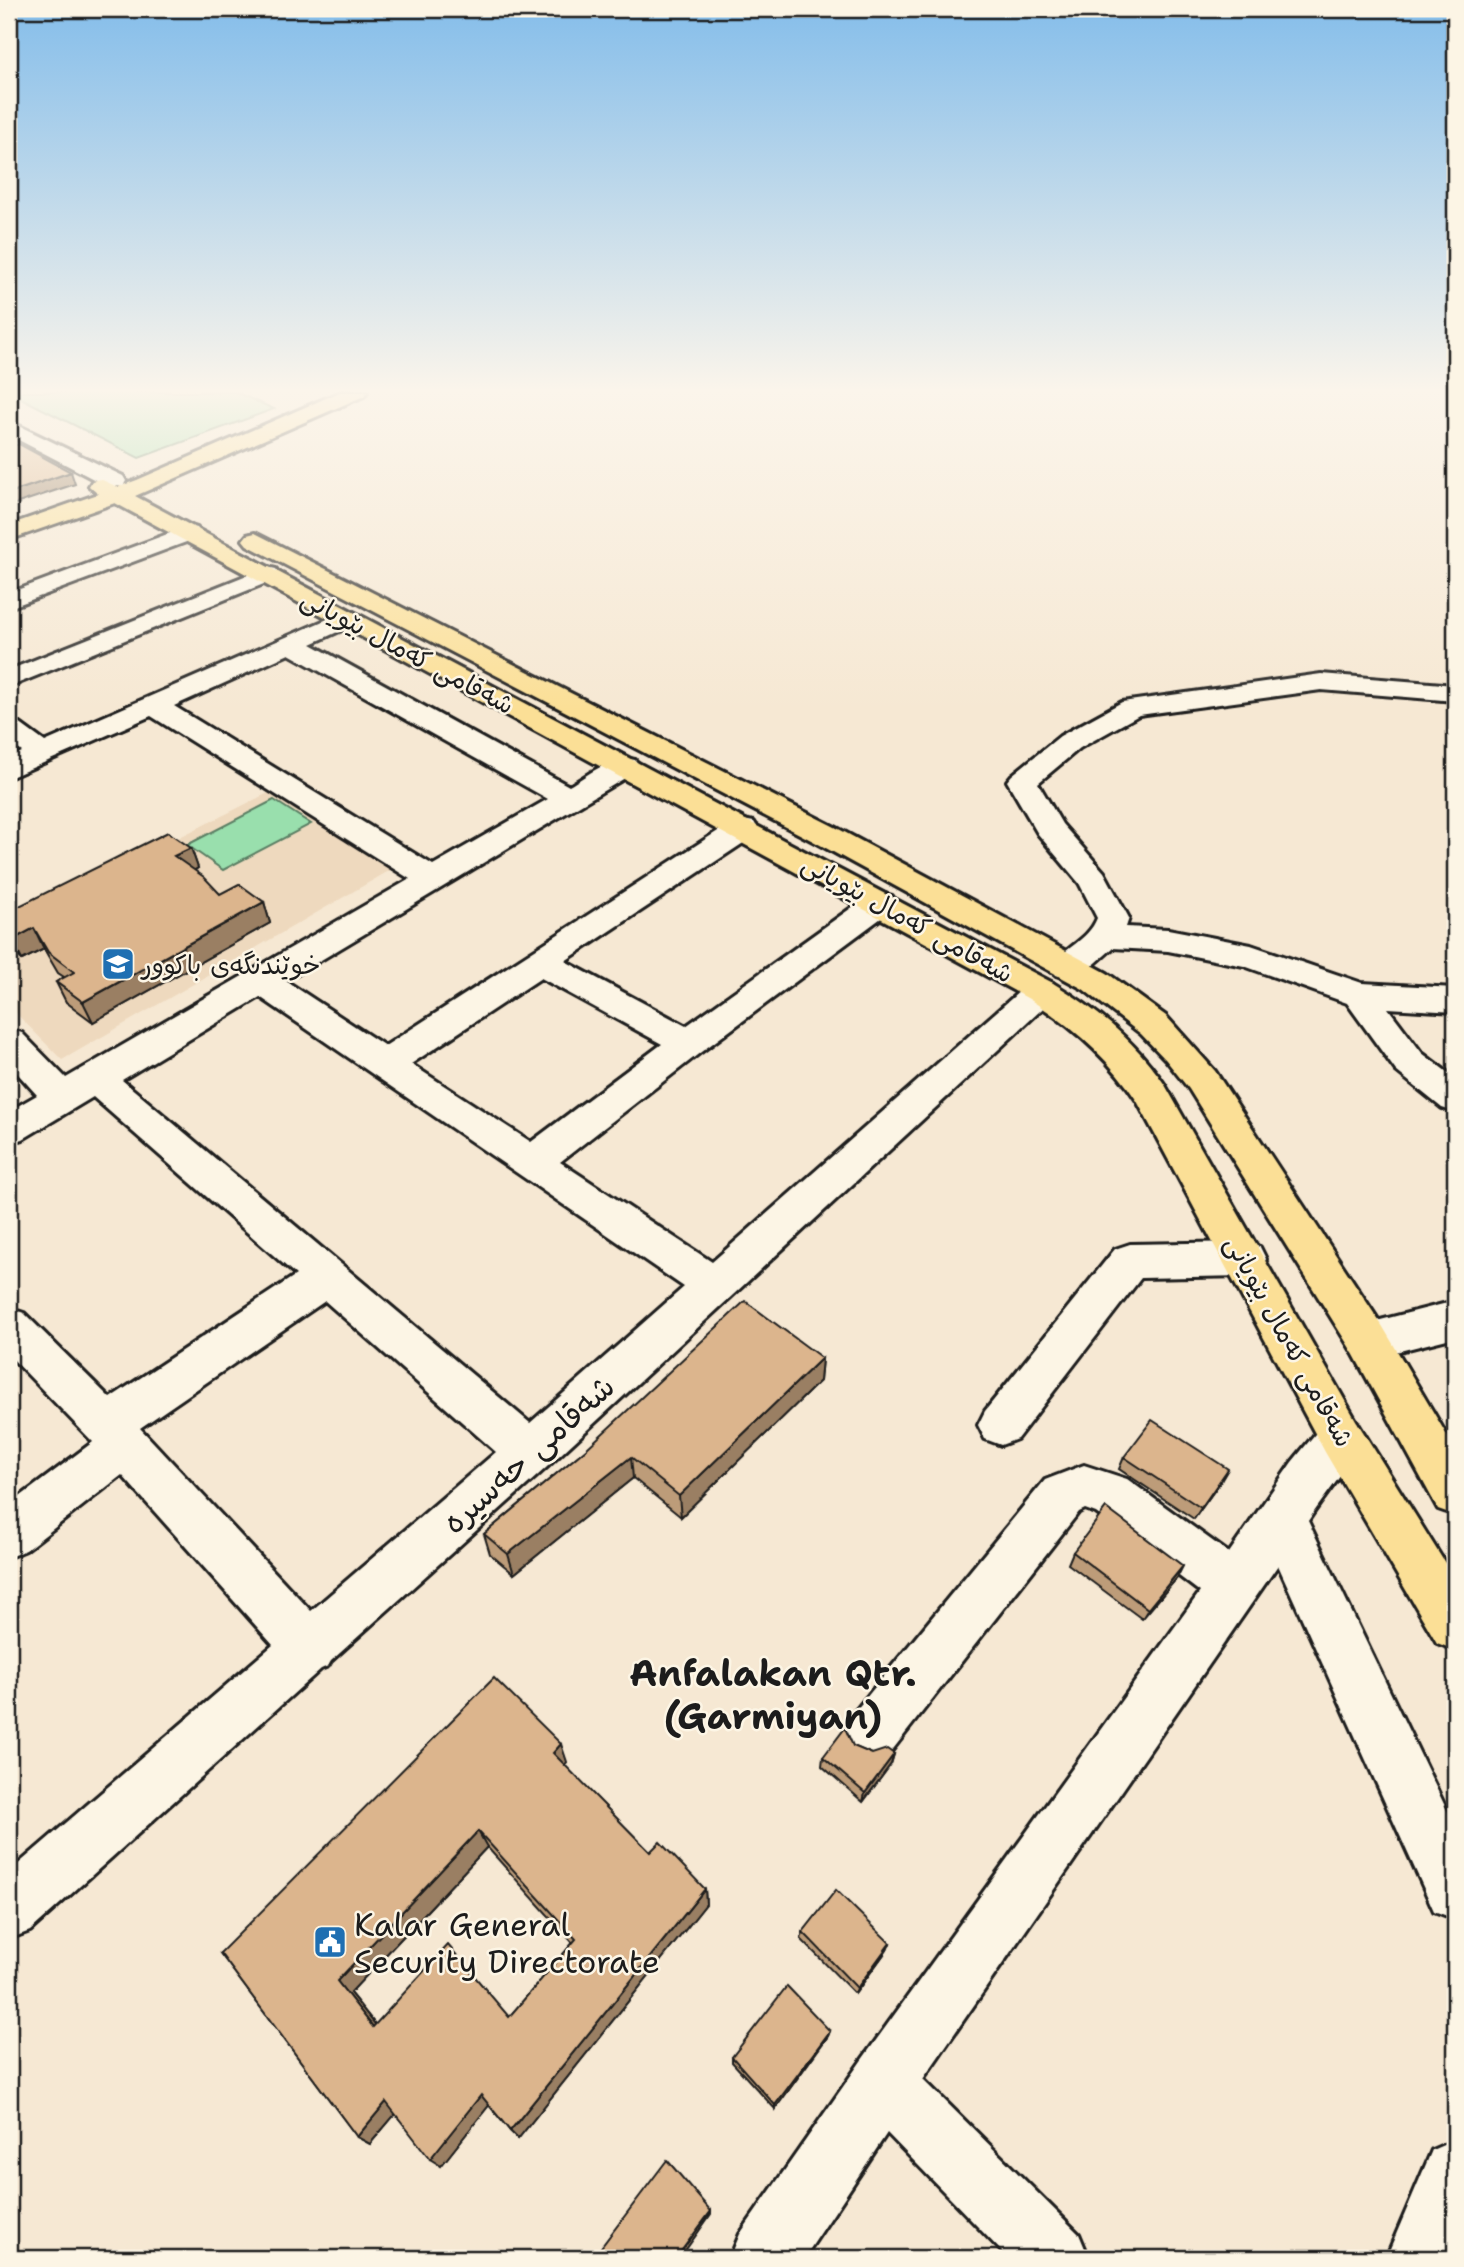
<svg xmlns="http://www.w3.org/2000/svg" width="1464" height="2267" font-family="'Shantell Sans','Playpen Sans Arabic',sans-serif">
  <rect width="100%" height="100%" fill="#f6e8d3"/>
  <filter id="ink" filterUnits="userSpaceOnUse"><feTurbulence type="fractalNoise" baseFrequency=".0143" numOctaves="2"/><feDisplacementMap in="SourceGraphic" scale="14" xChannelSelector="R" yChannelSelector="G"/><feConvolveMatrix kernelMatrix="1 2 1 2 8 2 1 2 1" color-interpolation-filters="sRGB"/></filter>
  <g filter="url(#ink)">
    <path fill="#eed9be" d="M272 791 394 868 62 1060 9 1006V922Z"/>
    <g fill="#99dfad" stroke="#5a7e64" stroke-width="2">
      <path d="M9 392H235L274 409 139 458Z"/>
      <path d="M274 800 311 824 223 870 187 845Z"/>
    </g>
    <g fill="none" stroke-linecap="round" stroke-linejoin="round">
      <defs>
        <g id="minor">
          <path d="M9 421 123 476 126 481 123 486H107L9 435Z"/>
          <path d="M189 526 197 528 201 533 197 538 9 608V593Z"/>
          <path d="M267 567 276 569 279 574 276 579 9 687V670Z"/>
          <path d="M346 611 355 614 359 619 355 624 311 644 569 786C589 775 612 754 635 760L640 766 635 772 286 981 385 1046 732 822 743 820 754 822 758 829 754 836 565 961 686 1026 868 896 880 893 892 896 896 903 892 910 701 1052 560 1162 712 1262 1029 983 1041 979 1053 983 1058 991 1053 999 547 1467 331 1661 328 1666 321 1669 30 1931 9 1939V1872L273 1645 122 1475 26 1550 9 1557V1505L93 1442 9 1355V1308L24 1313 110 1398 296 1275 93 1097 23 1139 9 1143V1111L37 1095 9 1064V1029L22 1033 66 1078 410 879 151 716 9 778V758L22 752 9 742V721L19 723 45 742ZM289 654 548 799 433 865 174 706ZM541 978 662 1044 531 1142 411 1064ZM260 997 684 1287 530 1423 122 1080ZM325 1301 496 1452 311 1611 140 1428Z"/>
          <path d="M1321 674 1455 685V701L1321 690 1139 715 1080 748 1038 783 1062 824 1104 872 1129 918 1126 927 1168 929 1251 945 1362 983 1455 988V1012L1388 1008 1422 1053 1455 1078V1112L1442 1108 1396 1071 1347 1003 1244 966 1168 951 1113 948C1095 963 1080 982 1056 975L1051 967C1064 947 1088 941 1097 918L1079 883 1038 834 1007 781 1012 775 1060 736 1122 702Z"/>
          <path d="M1245 1242 1260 1247 1266 1259 1260 1271 1245 1276 1141 1278 1017 1439 1001 1445 985 1439 978 1425 985 1411 1115 1249 1130 1244Z"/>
          <path d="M1455 1301V1337L1368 1359 1353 1353 1346 1340 1353 1327Z"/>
          <path d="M1341 1416 1357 1422 1364 1437C1350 1467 1326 1493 1308 1521L1455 1827V1919L1434 1911 1278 1565 923 2079 1079 2234 1089 2258H1008L887 2133 804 2258H730L740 2234 861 2061 1200 1592 1096 1513 1085 1509 1079 1512 890 1753 871 1761 852 1753 844 1734 852 1715 1045 1480 1084 1465 1127 1479 1229 1553 1292 1462 1325 1422Z"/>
          <path d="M1455 2140 1454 2258H1386L1432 2150Z"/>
        </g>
        <g id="major">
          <path d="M340 392H367L364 396 135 496 1053 983C1098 1010 1136 1042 1165 1085L1357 1422 1455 1579V1650L1437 1643 1325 1452 1137 1101C1109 1058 1072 1026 1029 999L115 503 9 540V525L98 494 89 486 92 481 100 479 118 487 137 480Z"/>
          <path d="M255 533 835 827 1107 973 1166 1016 1215 1071 1383 1327 1455 1449V1515L1438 1509 1353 1353 1189 1089 1166 1060 1141 1034 1083 989 813 841 247 545 243 540 247 535Z"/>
        </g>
      </defs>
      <use href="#minor" stroke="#1c1c1c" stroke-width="6"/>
      <use href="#major" stroke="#1c1c1c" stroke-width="6"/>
      <use href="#minor" fill="#fcf5e5" fill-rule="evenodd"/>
      <use href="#major" fill="#fbdf96" fill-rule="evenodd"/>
    </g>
    <g fill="#bd9c79" stroke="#1c1c1c" stroke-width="2" fill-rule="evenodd">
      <path d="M191 848 198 868 194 871 220 894 264 902 270 923 93 1022 66 1002 56 982 64 977 58 973 44 949 22 960 9 948V911Z"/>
      <path d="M822 1358 820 1381 681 1517 633 1478 514 1574 490 1554 484 1534 586 1449Z"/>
      <path d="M1124 1457 1221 1481 1194 1519 1119 1469Z"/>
      <path d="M1073 1552 1177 1578 1142 1619 1068 1564Z"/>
      <path d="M853 1746 872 1754H894L891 1764 863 1802 822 1766 823 1757Z"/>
      <path d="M567 1762 564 1765 650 1852 705 1889 706 1904 518 2139 510 2131 489 2105 441 2166 395 2114 370 2144 357 2137 220 1953ZM487 1847 573 1943 509 2017 375 2024 350 1993Z"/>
      <path d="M803 1932 890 1943 887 1950 855 1994 801 1939Z"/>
      <path d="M830 2031 828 2036 775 2109 732 2062V2057Z"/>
    </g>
    <g fill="#9a7f63" stroke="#1c1c1c" stroke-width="2">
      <path d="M71 472 75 484 9 506V493Z"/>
      <path d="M191 848 198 868 182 877 174 856Z"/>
      <path d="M264 902 270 923 93 1022 83 1002Z"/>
      <path d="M34 928 44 949 22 960 12 940Z"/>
      <path d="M822 1358 820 1381 681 1517 679 1496Z"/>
      <path d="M631 1457 633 1478 514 1574 508 1554Z"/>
      <path d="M1228 1469 1221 1481 1194 1519 1201 1508Z"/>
      <path d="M1183 1566 1177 1578 1142 1619 1148 1609Z"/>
      <path d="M561 1744 567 1762 559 1772 553 1753Z"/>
      <path d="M894 1754 891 1764 863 1802 865 1793Z"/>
      <path d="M478 1831 487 1847 350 1993 386 2038 373 2027 337 1981Z"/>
      <path d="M705 1889 706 1904 518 2139 510 2131Z"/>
      <path d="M890 1943 887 1950 855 1994 857 1988Z"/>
      <path d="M830 2031 828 2036 775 2109V2105Z"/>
      <path d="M481 2095 490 2104 441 2166 430 2159Z"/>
      <path d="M386 2102 398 2111 370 2144 357 2137Z"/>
      <path d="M711 2211V2214L680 2258H676Z"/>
    </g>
    <g fill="#dcb58d" stroke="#1c1c1c" stroke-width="2" fill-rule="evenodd">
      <path d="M19 444 71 472 9 493V447Z"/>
      <path d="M168 832 191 848 174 856 204 877 220 894 239 884 264 902 83 1002 56 982 74 972 48 952 34 928 12 940 9 937V911Z"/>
      <path d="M745 1301 822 1358 679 1496 631 1457 508 1554 484 1534 586 1449Z"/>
      <path d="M1152 1420 1228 1469 1201 1508 1124 1457Z"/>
      <path d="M1106 1508 1183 1566 1148 1609 1073 1552Z"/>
      <path d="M494 1678 561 1744 553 1753 650 1852 660 1842 705 1889 510 2131 481 2095 430 2159 386 2102 357 2137 220 1953ZM478 1831 576 1939 509 2017 448 1945 373 2027 337 1981Z"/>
      <path d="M845 1728 853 1746 872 1754 887 1749 894 1754 865 1793 823 1757Z"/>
      <path d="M836 1890 890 1943 857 1988 803 1932Z"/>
      <path d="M787 1986 830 2031 775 2105 732 2057Z"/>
      <path d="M667 2160 711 2211 676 2258H593Z"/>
    </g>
  </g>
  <linearGradient id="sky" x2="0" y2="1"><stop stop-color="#84bdea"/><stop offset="0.55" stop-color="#fbf5eb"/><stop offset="1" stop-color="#fbf5eb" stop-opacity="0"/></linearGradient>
  <rect width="1464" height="710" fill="url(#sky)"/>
  <defs>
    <symbol id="school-square" viewBox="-11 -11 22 22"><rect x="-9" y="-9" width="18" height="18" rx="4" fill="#1f6fb2" stroke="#fcf5e5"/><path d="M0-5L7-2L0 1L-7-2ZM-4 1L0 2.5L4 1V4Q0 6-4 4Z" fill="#fff"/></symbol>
    <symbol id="civic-square" viewBox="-11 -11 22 22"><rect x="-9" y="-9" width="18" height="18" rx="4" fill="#1f6fb2" stroke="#fcf5e5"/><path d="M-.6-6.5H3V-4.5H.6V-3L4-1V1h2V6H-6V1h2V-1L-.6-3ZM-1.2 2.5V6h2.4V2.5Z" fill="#fff"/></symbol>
  </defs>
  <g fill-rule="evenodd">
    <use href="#school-square" x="99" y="945" width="38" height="38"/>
    <use href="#civic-square" x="311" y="1923" width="38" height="38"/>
  </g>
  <g text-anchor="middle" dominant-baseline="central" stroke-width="5" stroke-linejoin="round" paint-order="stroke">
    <g font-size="26" fill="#1c1c1c" stroke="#fcf5e5">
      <text transform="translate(408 651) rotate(28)">شەقامی کەمال بێویانی</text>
      <text transform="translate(908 918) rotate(29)">شەقامی کەمال بێویانی</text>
      <text transform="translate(1290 1341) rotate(61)">شەقامی کەمال بێویانی</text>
    </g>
    <g font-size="26" fill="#1c1c1c" stroke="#fcf5e5" text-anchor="start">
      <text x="142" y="964">خوێندنگەی باکوور</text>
    </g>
    <g font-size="32" fill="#1c1c1c" stroke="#fcf5e5">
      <text transform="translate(528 1454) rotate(-42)">شەقامی حەسیرە</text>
    </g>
    <g font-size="32" fill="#1c1c1c" stroke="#fcf5e5" text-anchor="start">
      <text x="354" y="1924">Kalar General<tspan x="354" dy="37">Security Directorate</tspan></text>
    </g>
    <g font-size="37" font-weight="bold" fill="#1c1c1c" stroke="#fcf5e5">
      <text x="773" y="1673">Anfalakan Qtr.<tspan x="773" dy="43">(Garmiyan)</tspan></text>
    </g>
  </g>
  <rect width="1464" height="2267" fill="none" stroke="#fcf5e5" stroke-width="35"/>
  <rect x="18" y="18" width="1429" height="2232" fill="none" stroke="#1c1c1c" stroke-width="2.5" filter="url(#ink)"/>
</svg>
